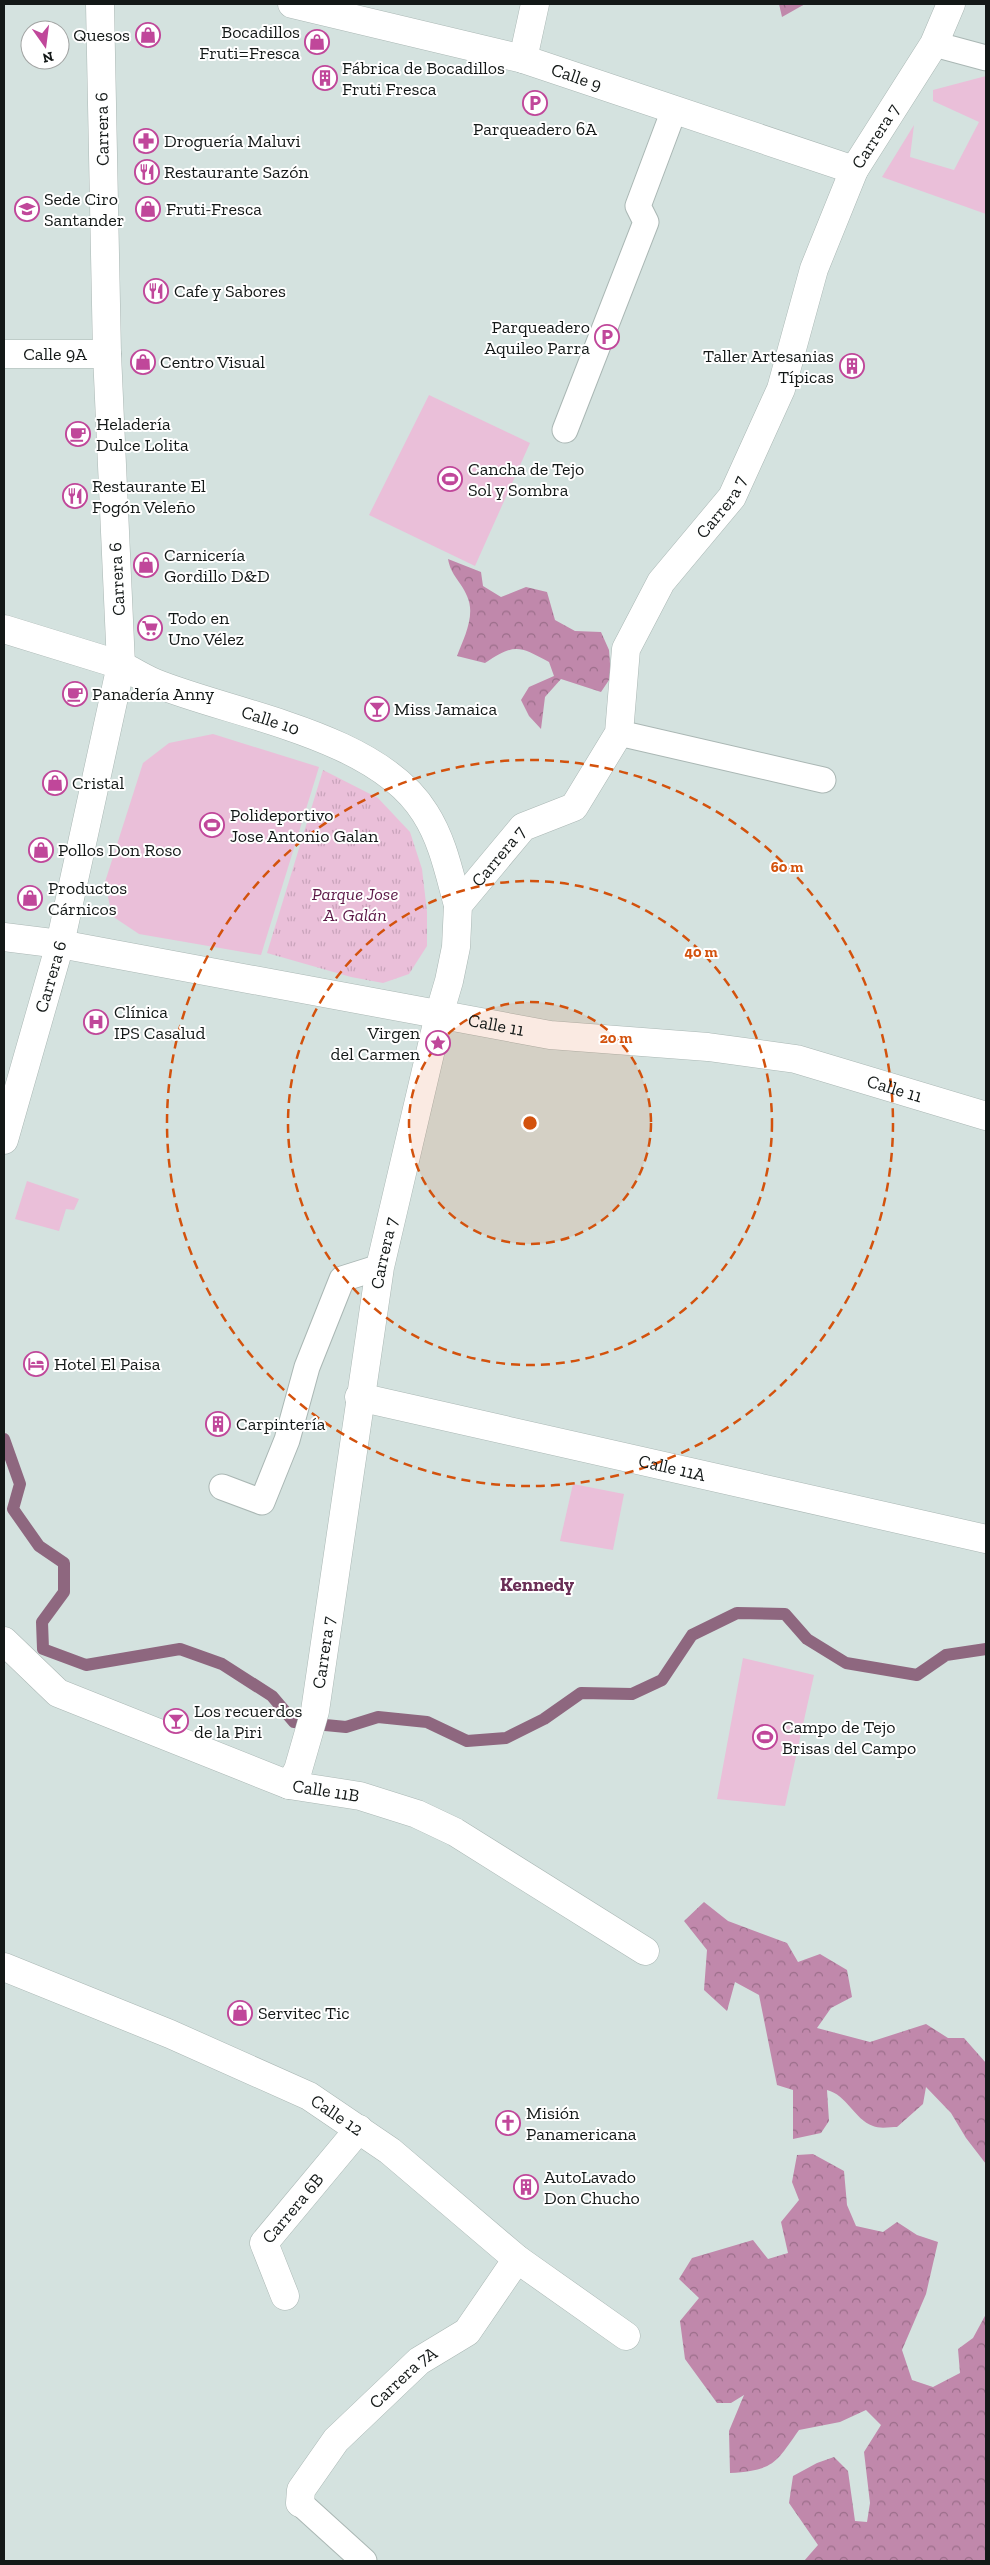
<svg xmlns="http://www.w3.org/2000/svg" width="990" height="2565" font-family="'Zilla Slab',serif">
  <defs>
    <pattern id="forest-crowns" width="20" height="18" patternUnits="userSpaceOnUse" patternTransform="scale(1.25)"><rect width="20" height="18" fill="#c088ab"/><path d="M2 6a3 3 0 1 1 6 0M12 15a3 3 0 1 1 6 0" fill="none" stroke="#9b6e8a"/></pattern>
    <pattern id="park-tufts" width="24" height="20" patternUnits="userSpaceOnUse" patternTransform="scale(1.25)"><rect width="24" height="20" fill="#eabfd9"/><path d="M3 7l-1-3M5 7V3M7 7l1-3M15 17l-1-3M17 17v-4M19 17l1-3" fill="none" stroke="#c8a3ba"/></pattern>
  </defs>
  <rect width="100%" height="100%" fill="#d4e2df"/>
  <g fill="#eabfd9">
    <path d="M986 76V214L882 177 914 125 910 157 954 170 979 122 933 101V90Z"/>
    <path d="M429 395 530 443 475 566 369 515Z"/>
    <path d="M213 734 319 767 261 955 139 934 112 916 105 882 143 763 169 743Z"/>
    <path d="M27 1181 79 1199 74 1210 66 1209 59 1231 15 1219Z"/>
    <path d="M573 1484 624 1494 613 1550 560 1541Z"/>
    <path d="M743 1658 814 1675 785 1806 717 1799Z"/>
  </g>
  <g fill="url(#forest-crowns)">
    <path d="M779 4H805L782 17Z"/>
    <path d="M448 559 481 572 483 586 501 597 526 587 547 592 555 620 575 631 601 632 609 650 611 677 601 692 561 679 545 697 541 729 529 716 521 700 529 687 554 676 549 662C518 645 514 644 485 663L457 656C464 638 476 615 467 596 461 581 451 576 448 559Z"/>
    <path d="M704 1902 728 1921 787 1943 798 1962 820 1954 847 1970 852 1997 831 2008 817 2028 870 2042 926 2024 948 2038H964L986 2063V2164L966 2138 951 2113 926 2087 923 2104 897 2127C891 2127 879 2129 873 2126 854 2119 847 2095 827 2090L829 2121 821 2133 793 2139V2090L777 2085 759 1995 735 1982 727 2011 704 1990 707 1950 684 1921Z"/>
    <path d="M813 2154 844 2171 847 2205 856 2226 883 2232 897 2222 917 2235 938 2242 926 2294 902 2350 912 2380 933 2387 960 2373 958 2349 973 2338 986 2314V2561H804L818 2545 789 2503 793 2476 817 2463 834 2457 848 2471 855 2521 867 2522 870 2503 864 2452 881 2425 866 2410 840 2422 799 2430C775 2464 774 2470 730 2473L729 2431 744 2395 731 2403H717L685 2359 680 2321 699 2298 679 2279 692 2258 753 2240 768 2259 788 2253 781 2222 799 2200 792 2182 797 2155Z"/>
  </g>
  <path fill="url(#park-tufts)" d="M323 770 378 798 410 832 422 869 427 912V946L409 974 383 983 351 977 267 953Z"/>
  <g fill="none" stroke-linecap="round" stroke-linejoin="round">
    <path stroke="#8e677f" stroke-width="12" d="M4 1439 20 1484 13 1509 39 1546 64 1563V1592L42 1622 43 1649 86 1665 180 1649 222 1664 272 1696 294 1722 346 1727 378 1717 427 1722 467 1741 506 1738 544 1719 581 1693 632 1694 662 1680 692 1635 737 1613 785 1614 807 1639 846 1663 917 1675 946 1655 986 1649"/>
    <defs>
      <g id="service">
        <path d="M934 44 986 58"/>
        <path d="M565 430 646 222 638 206 674 110"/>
        <path d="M619 733 823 780"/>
        <path d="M222 1487 262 1502 287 1440 307 1367 342 1279 380 1267"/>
        <path d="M300 2503 364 2561"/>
      </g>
      <g id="minor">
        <path id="s1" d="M292 4 523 59 854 170"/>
        <path d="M523 59 535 4"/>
        <path id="s2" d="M4 354H107"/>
        <path id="s3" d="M121 665C132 671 143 678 155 683 234 715 377 735 425 813 443 841 449 873 458 905"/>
        <path id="s4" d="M4 937 60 944 550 1035 708 1047 796 1059 986 1116"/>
        <path id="s5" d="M359 1397 986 1539"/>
        <path id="s6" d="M4 1641 58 1693 289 1785 360 1796 417 1814 455 1832 645 1951"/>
        <path id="s7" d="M289 1785 298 1770 315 1711 380 1267 439 1015 449 981 456 947 458 905 523 827 574 807 619 733 626 649 661 582 732 497 781 389 814 269 854 170 934 44 951 4"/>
        <path id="s8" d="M4 1967 170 2034 309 2096 390 2151 517 2259 626 2336"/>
        <path id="s9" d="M285 2296 264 2243 359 2129"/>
        <path id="s10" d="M300 2503 301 2490 336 2440 419 2361 467 2332 517 2259"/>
      </g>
      <path id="tertiary" d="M4 629 121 665"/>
      <g id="secondary">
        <path id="s11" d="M4 1140 60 944 121 665 107 354 100 4"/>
      </g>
    </defs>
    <use href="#service" stroke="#aab7b4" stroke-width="27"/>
    <use href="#minor" stroke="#aab7b4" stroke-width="29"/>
    <use href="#tertiary" stroke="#aab7b4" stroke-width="29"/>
    <use href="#secondary" stroke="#aab7b4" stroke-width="29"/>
    <use href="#service" stroke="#fff" stroke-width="25"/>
    <use href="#minor" stroke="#fff" stroke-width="28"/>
    <use href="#tertiary" stroke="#fff" stroke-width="28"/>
    <use href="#secondary" stroke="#fff" stroke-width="28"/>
  </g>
  <circle cx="530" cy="1123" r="121" fill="#d3520d" fill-opacity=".12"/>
  <g fill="none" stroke="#d3520d" stroke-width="2.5" stroke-dasharray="9 6">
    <circle cx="530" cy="1123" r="121"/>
    <circle cx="530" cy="1123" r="242"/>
    <circle cx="530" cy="1123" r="363"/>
  </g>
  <defs>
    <symbol id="shop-ring" viewBox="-11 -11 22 22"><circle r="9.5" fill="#fff" stroke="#c0479a" stroke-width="1.5"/><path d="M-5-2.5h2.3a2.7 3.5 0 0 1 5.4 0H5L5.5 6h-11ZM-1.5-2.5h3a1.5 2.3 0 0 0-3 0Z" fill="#c0479a"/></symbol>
    <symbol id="building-ring" viewBox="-11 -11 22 22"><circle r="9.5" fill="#fff" stroke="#c0479a" stroke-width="1.5"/><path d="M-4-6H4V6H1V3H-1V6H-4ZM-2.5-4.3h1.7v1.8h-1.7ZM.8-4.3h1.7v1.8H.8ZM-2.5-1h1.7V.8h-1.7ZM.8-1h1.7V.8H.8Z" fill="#c0479a"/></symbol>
    <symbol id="parking-ring" viewBox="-11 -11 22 22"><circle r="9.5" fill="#fff" stroke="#c0479a" stroke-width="1.5"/><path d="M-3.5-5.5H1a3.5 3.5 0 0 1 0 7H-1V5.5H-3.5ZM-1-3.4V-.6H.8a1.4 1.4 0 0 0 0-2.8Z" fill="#c0479a"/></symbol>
    <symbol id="pharmacy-ring" viewBox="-11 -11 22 22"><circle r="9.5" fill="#fff" stroke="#c0479a" stroke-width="1.5"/><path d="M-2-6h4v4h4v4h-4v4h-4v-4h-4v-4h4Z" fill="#c0479a"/></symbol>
    <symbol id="restaurant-ring" viewBox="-11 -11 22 22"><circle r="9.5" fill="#fff" stroke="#c0479a" stroke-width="1.5"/><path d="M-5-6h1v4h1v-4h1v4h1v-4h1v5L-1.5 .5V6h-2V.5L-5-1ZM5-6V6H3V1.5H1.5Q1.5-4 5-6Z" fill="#c0479a"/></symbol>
    <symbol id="school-ring" viewBox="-11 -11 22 22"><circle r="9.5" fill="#fff" stroke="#c0479a" stroke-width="1.5"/><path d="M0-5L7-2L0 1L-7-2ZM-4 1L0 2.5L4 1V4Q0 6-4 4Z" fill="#c0479a"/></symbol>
    <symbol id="cafe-ring" viewBox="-11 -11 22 22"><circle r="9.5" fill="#fff" stroke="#c0479a" stroke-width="1.5"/><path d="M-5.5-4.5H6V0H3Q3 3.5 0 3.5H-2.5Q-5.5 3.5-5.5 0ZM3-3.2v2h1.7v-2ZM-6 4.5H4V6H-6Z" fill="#c0479a"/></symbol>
    <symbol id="stadium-ring" viewBox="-11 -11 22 22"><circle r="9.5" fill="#fff" stroke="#c0479a" stroke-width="1.5"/><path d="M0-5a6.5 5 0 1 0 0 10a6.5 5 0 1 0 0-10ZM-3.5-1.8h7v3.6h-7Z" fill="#c0479a"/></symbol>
    <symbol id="supermarket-ring" viewBox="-11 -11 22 22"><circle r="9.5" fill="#fff" stroke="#c0479a" stroke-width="1.5"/><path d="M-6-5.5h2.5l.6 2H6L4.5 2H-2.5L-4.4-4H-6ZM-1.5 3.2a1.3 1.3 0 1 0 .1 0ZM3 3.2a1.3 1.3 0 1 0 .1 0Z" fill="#c0479a"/></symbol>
    <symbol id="bar-ring" viewBox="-11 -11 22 22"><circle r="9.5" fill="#fff" stroke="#c0479a" stroke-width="1.5"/><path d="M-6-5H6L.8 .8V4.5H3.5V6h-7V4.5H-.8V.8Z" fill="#c0479a"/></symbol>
    <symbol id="hospital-ring" viewBox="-11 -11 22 22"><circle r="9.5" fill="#fff" stroke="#c0479a" stroke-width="1.5"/><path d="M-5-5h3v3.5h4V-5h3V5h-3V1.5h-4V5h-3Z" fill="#c0479a"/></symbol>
    <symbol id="sight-ring" viewBox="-11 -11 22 22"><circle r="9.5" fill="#fff" stroke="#c0479a" stroke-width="1.5"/><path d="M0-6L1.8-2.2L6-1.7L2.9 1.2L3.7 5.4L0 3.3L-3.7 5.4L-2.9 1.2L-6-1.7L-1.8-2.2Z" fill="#c0479a"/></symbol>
    <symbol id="hotel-ring" viewBox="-11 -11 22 22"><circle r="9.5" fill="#fff" stroke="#c0479a" stroke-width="1.5"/><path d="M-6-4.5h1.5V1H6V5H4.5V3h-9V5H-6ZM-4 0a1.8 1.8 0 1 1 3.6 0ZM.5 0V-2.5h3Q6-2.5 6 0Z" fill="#c0479a"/></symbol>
    <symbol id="church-ring" viewBox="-11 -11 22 22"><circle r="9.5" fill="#fff" stroke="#c0479a" stroke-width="1.5"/><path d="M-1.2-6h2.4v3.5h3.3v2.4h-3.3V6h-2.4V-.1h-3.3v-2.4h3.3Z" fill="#c0479a"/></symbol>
  </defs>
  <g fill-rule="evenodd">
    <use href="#shop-ring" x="134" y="21" width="28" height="28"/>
    <use href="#shop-ring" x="303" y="28" width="28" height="28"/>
    <use href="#building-ring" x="311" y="64" width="28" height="28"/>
    <use href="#parking-ring" x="521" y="89" width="28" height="28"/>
    <use href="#pharmacy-ring" x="132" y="127" width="28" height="28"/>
    <use href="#restaurant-ring" x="133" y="158" width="28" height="28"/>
    <use href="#school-ring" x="13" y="195" width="28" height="28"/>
    <use href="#shop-ring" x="134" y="195" width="28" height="28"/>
    <use href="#restaurant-ring" x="142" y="277" width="28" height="28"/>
    <use href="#parking-ring" x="593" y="323" width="28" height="28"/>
    <use href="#shop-ring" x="129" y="348" width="28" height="28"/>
    <use href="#building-ring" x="838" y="352" width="28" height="28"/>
    <use href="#cafe-ring" x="64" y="420" width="28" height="28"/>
    <use href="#stadium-ring" x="436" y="465" width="28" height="28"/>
    <use href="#restaurant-ring" x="61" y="482" width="28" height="28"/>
    <use href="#shop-ring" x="132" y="551" width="28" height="28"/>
    <use href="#supermarket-ring" x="136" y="614" width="28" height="28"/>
    <use href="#cafe-ring" x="61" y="680" width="28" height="28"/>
    <use href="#bar-ring" x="363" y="695" width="28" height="28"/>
    <use href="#shop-ring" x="41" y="769" width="28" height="28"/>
    <use href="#stadium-ring" x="198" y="811" width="28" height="28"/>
    <use href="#shop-ring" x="27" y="836" width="28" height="28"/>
    <use href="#shop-ring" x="16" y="884" width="28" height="28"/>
    <use href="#hospital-ring" x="82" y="1008" width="28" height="28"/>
    <use href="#sight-ring" x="424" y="1029" width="28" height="28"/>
    <use href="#hotel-ring" x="22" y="1350" width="28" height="28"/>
    <use href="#building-ring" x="204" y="1410" width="28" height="28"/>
    <use href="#bar-ring" x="162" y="1707" width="28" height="28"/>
    <use href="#stadium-ring" x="751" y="1723" width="28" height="28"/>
    <use href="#shop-ring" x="226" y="1999" width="28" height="28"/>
    <use href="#church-ring" x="494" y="2109" width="28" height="28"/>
    <use href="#building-ring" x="512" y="2173" width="28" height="28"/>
  </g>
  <g text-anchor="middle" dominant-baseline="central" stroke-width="4" stroke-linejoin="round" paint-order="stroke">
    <g font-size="18" fill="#131817" stroke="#fff" text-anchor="start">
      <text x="300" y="32" text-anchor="end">Bocadillos<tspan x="300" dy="21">Fruti=Fresca</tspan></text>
      <text x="130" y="35" text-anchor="end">Quesos</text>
      <text x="342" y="68">Fábrica de Bocadillos<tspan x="342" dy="21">Fruti Fresca</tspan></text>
      <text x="535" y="129" text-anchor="middle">Parqueadero 6A</text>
      <text x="164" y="141">Droguería Maluvi</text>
      <text x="164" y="172">Restaurante Sazón</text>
      <text x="44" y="199">Sede Ciro<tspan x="44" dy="21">Santander</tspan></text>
      <text x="166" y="209">Fruti-Fresca</text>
      <text x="174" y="291">Cafe y Sabores</text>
      <text x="590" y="327" text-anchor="end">Parqueadero<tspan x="590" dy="21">Aquileo Parra</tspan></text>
      <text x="834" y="356" text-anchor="end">Taller Artesanias<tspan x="834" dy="21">Típicas</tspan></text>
      <text x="160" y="362">Centro Visual</text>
      <text x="96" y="424">Heladería<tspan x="96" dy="21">Dulce Lolita</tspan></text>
      <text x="468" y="469">Cancha de Tejo<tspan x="468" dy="21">Sol y Sombra</tspan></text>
      <text x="92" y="486">Restaurante El<tspan x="92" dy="21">Fogón Veleño</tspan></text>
      <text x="164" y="555">Carnicería<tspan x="164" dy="21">Gordillo D&amp;D</tspan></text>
      <text x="168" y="618">Todo en<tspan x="168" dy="21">Uno Vélez</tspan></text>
      <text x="92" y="694">Panadería Anny</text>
      <text x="394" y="709">Miss Jamaica</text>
      <text x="72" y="783">Cristal</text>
      <text x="230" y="815">Polideportivo<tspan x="230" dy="21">Jose Antonio Galan</tspan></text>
      <text x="58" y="850">Pollos Don Roso</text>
      <text x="48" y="888">Productos<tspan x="48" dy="21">Cárnicos</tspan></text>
      <text x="114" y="1012">Clínica<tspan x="114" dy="21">IPS Casalud</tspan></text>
      <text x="420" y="1033" text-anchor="end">Virgen<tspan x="420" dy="21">del Carmen</tspan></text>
      <text x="54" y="1364">Hotel El Paisa</text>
      <text x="236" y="1424">Carpintería</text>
      <text x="194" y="1711">Los recuerdos<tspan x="194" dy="21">de la Piri</tspan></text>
      <text x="782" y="1727">Campo de Tejo<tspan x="782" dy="21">Brisas del Campo</tspan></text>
      <text x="258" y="2013">Servitec Tic</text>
      <text x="526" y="2113">Misión<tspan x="526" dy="21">Panamericana</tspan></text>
      <text x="544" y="2177">AutoLavado<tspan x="544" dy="21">Don Chucho</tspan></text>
    </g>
    <g font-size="18" fill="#131817" stroke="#fff">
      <text stroke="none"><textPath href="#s1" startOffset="294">Calle 9</textPath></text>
      <text transform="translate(102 129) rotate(-91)">Carrera 6</text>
      <text stroke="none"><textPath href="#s7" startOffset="1802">Carrera 7</textPath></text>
      <text stroke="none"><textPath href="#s2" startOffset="51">Calle 9A</textPath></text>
      <text stroke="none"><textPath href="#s7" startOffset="1398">Carrera 7</textPath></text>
      <text transform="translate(117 579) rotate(-93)">Carrera 6</text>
      <text stroke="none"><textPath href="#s3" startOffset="160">Calle 10</textPath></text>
      <text stroke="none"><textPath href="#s7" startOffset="962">Carrera 7</textPath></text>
      <text stroke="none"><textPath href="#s11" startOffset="170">Carrera 6</textPath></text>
      <text stroke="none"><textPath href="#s4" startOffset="500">Calle 11</textPath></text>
      <text stroke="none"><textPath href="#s4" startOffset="905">Calle 11</textPath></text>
      <text stroke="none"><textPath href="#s7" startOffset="542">Carrera 7</textPath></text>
      <text stroke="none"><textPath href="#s5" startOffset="321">Calle 11A</textPath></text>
      <text stroke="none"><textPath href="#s7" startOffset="138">Carrera 7</textPath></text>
      <text stroke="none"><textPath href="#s6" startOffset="361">Calle 11B</textPath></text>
      <text stroke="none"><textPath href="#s8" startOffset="365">Calle 12</textPath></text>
      <text stroke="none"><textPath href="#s9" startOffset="102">Carrera 6B</textPath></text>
      <text stroke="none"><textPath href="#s10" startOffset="166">Carrera 7A</textPath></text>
    </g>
    <g font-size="18" font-style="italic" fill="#5c1847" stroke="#fff">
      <text x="355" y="894">Parque Jose<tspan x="355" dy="21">A. Galán</tspan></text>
    </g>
    <g font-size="19" font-weight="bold" fill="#6a2e56" stroke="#fff">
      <text x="537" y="1584">Kennedy</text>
    </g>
  </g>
  <circle cx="530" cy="1123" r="8" fill="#d3520d" stroke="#fff" stroke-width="2.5"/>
  <g font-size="15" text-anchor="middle" font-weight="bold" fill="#d3520d" stroke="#fff" stroke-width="4" stroke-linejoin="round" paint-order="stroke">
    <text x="787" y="872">60 m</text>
    <text x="701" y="957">40 m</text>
    <text x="616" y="1043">20 m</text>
  </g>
  <rect width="990" height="2565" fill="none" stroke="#131817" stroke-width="10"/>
  <g transform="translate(45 45) rotate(166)"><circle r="24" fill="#ffffff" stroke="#a1a3a2"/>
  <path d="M0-4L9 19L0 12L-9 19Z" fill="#c0479a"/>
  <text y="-8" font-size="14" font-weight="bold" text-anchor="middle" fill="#131817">N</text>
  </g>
</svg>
